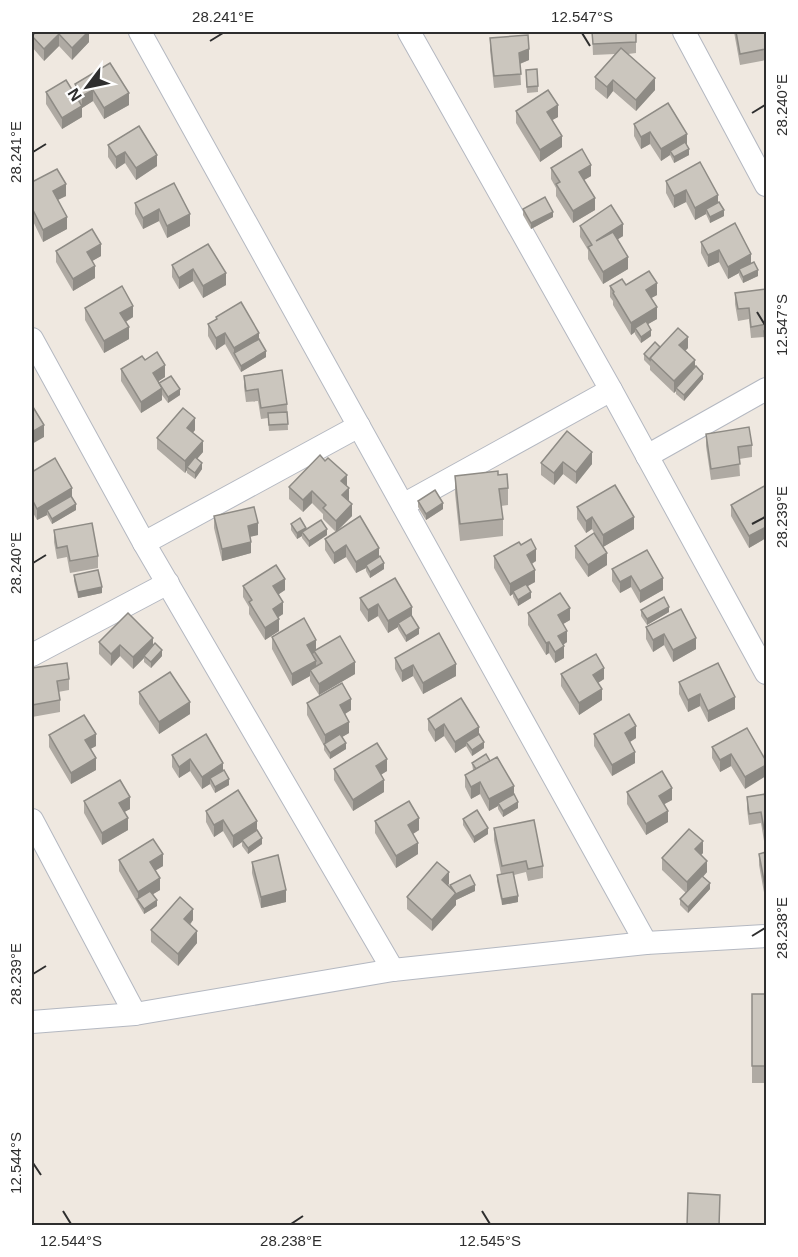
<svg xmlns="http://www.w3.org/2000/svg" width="798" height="1257" font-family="Arial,sans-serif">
  <rect width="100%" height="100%" fill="#efe8e0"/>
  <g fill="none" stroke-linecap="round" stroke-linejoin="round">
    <defs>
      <g id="minor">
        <path d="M140 32 646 943"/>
        <path d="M409 32 611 390 766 673"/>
        <path d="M684 32 766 185"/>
        <path d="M32 339 144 543 393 970"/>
        <path d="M647 456 766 389"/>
        <path d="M403 505 611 390"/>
        <path d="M144 543 359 426"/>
        <path d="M32 655 168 583"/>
        <path d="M32 820 135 1014"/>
        <path d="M32 1022 135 1014 393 970 646 943 766 936"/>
      </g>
    </defs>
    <use href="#minor" stroke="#b4b8c1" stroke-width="24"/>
    <use href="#minor" stroke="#fff" stroke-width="22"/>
  </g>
  <g fill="#afaaa3">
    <path d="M89 32V42L72 60 59 46 44 61 32 47V36Z"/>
    <path d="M592 32H636V53L628 54 655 90 636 111 613 91 607 99 595 89V77L615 54 593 55Z"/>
    <path d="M734 32H766V60L740 65Z"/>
    <path d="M490 38 529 60 520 64 521 85 494 88 490 50Z"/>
    <path d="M110 63 129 105 104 119 93 101 82 108V107V117L62 129 46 104V92L75 95V84Z"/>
    <path d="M526 70 538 86V92L527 93Z"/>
    <path d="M516 111 558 117 552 120 562 147 540 162 516 123Z"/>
    <path d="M634 124 687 145 689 155 674 163 670 155 661 161 650 144 641 149 634 136Z"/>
    <path d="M139 126 157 166 136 180 125 163 116 169 108 157V145Z"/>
    <path d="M551 168 591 176 584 180 595 210 573 223 556 196V188L551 179Z"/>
    <path d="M666 181 718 202 724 216 710 223 706 214 695 220 686 202 674 208 666 193Z"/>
    <path d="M32 182 66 196 58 200 67 229 43 242 32 219Z"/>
    <path d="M174 183 190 226 167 238 159 221 143 229 135 214V203Z"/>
    <path d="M523 209 553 217 531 229 523 215Z"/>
    <path d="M580 226 623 236 618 239 628 269 603 284 588 259V250L580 237Z"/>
    <path d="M701 242 751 263 758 276 743 283 739 275V273L728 279 719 262 708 267 701 253Z"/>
    <path d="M208 244 226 285 203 298 193 281 179 289 172 277V265Z"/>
    <path d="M56 251 101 256 92 261 95 278 73 291 56 262Z"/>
    <path d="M626 285 657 295 651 298 657 319 648 324 651 336 641 343 635 334V332L631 335 613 305V301L610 297V286Z"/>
    <path d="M766 289V349H765L764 337 751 338 749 319 738 321 735 304V293Z"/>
    <path d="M85 308 133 317 126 322 129 339 104 353 85 320Z"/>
    <path d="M216 317 259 339 266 357 241 372 225 344 216 350 208 336V324L216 320Z"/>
    <path d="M660 347 688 348 685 351 695 368 703 379 684 401 676 394V391L674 393 650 370V366L644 360V354Z"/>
    <path d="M145 360 165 377 158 381 159 383 180 395 168 403 162 395V400L141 413 121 381V369Z"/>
    <path d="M244 376 287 404 288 430 269 431 268 418 261 419 258 401 246 402 244 387Z"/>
    <path d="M195 430 193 433 203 452 197 459 202 469 195 479 187 473V470L185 473 157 449V438Z"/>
    <path d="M567 431 592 464 576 484 563 474 554 485 541 475V463Z"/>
    <path d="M706 434 752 445V457L739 459 740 476 711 480 706 446Z"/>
    <path d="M32 472 72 498 76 510 52 524 47 515 37 520 32 511Z"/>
    <path d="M498 475 508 488V505L501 506 503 519V536L460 541 455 493V476Z"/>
    <path d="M766 485V538L749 548 731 516V505Z"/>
    <path d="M347 486 348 500 352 516 338 530 379 557 384 569 370 578 366 571V568L356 573 346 557 334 564 325 550V539L336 532 323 519V514L312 503 303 512 289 499V487Z"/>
    <path d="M418 501 443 509 426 520 418 507Z"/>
    <path d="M577 507 634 529 603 547 607 565 588 577 575 558V546L598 540 592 529 586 533 577 519Z"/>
    <path d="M214 516 258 535 250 537 251 553 222 561 214 528Z"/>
    <path d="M291 524 306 529 327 535 309 547 302 538V536L297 539 291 530Z"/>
    <path d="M54 530 98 556V568L70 573 67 557 57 559 54 542Z"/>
    <path d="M521 545 536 561 532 564 535 582 527 586 531 598 518 606 513 597V594L510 596 494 568V556Z"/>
    <path d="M612 569 663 590 640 603 631 587 620 593 612 581Z"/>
    <path d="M74 575 102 593 78 598 74 581Z"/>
    <path d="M243 586 285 590 279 594 283 614 278 617 279 631 265 640 249 614V607L243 597Z"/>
    <path d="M360 598 412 618 419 634 406 642 398 629V627L388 633 378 616 368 622 360 610Z"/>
    <path d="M681 609 696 649 673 662 664 645 653 652 646 639V627Z"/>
    <path d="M641 610 669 612 647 625 641 616Z"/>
    <path d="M528 613 570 620 563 624 567 642 563 645 564 658 555 663 549 653 546 655 528 625Z"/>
    <path d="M272 637 316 650 355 674 319 695 310 681V676L292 686 272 649Z"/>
    <path d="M99 642 153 646 162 656 151 668 144 662V658L133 669 120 656 111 666 99 654Z"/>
    <path d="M395 658 456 676 423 694 413 676 402 682 395 669Z"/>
    <path d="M32 668 69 679V690L58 692 60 700V712L32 717Z"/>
    <path d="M561 674 604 679 598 683 602 700 579 715 561 686Z"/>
    <path d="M679 682 735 709 708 722 700 706 688 712 679 694Z"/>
    <path d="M139 692 190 714 159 734 139 704Z"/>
    <path d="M307 703 351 710 345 714 349 733 342 737 346 749 330 759 324 750V746L307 715Z"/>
    <path d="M428 719 479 734 484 748 472 756 466 746 455 753 444 736 435 742 428 730Z"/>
    <path d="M747 728 745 789 731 766 720 772 712 758V747Z"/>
    <path d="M206 734 223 770 229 785 215 793 210 784 202 789 190 771 179 778 172 767V755Z"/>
    <path d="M594 734 636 738 630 742 635 763 612 776 594 746Z"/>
    <path d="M49 735 96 746 90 749 96 770 71 784 49 747Z"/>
    <path d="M472 763 514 794 518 808 503 817 498 809V806L489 811 480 794 471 799 465 787V775L473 770Z"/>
    <path d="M334 769 387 771 381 774 384 792 353 811 334 780Z"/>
    <path d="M627 792 672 800 664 804 668 822 646 835 627 804Z"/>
    <path d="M766 794V841H764L761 823 749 825 747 809V797Z"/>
    <path d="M84 801 130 809 124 812 128 830 102 845 84 813Z"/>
    <path d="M206 811 257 830 262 844 248 854 242 846V842L233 848 223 831 214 837 206 822Z"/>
    <path d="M463 819 488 834 474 843 463 825Z"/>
    <path d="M375 821 419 830 413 834 418 854 396 868 375 833Z"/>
    <path d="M494 828 543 866V878L528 881 526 872 514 875 518 902 502 905 497 881V875L501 874 494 840Z"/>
    <path d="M766 852V897L765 898 759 865V854Z"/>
    <path d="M703 853 701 855 707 872 703 877 710 889 688 913 680 905V899L686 893 662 870V858Z"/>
    <path d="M119 860 163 866 155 870 160 890 153 894 157 906 144 914 119 871Z"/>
    <path d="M252 862 286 902 261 908 252 873Z"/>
    <path d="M449 884 447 885 450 888V885L475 891 456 900V905L432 931 407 909V897Z"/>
    <path d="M193 920 190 925 197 943 178 966 151 942V930Z"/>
    <rect x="752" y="994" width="14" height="89"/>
  </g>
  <g fill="#8e8b85">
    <path d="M88 32H89V42L72 60V48Z"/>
    <path d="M59 34V46L44 61V49Z"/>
    <path d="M529 49V60L519 64V53Z"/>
    <path d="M655 78V90L636 111V100Z"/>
    <path d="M613 80V91L607 99V87Z"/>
    <path d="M93 90V101L82 108V96Z"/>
    <path d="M129 93V105L104 119V108Z"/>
    <path d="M558 105V117L547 123V112Z"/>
    <path d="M82 106V117L62 129V118Z"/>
    <path d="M650 132V144L641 149V137Z"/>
    <path d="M687 134V145L670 151V155L661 161V149Z"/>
    <path d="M562 136V147L540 162V150Z"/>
    <path d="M689 149V155L674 163V157Z"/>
    <path d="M125 152V163L116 169V157Z"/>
    <path d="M157 155V166L136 180V168Z"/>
    <path d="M591 165V176L579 183V172Z"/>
    <path d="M66 184V196L53 202V191Z"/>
    <path d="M686 190V202L674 208V196Z"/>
    <path d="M718 195V207L706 209V214L695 220V208Z"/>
    <path d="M595 198V210L573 223V211Z"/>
    <path d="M159 209V221L143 229V218Z"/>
    <path d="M724 210V216L710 223V217Z"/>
    <path d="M553 212V217L531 229V223Z"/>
    <path d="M190 214V226L167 238V226Z"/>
    <path d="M67 217V229L43 242V230Z"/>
    <path d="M623 224V236L596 253V241Z"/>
    <path d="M101 244V256L87 264V252Z"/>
    <path d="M719 250V262L708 267V255Z"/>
    <path d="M751 254V266L739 269V273L728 279V267Z"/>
    <path d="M628 257V269L603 284V272Z"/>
    <path d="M95 266V278L73 291V279Z"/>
    <path d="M193 269V281L179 289V278Z"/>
    <path d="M758 270V276L743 283V277Z"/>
    <path d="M226 273V285L203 298V286Z"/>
    <path d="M657 283V295L646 301V290Z"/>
    <path d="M133 306V317L120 325V313Z"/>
    <path d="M657 307V319L636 331 635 328V332L631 335V323Z"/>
    <path d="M129 327V339L104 353V341Z"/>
    <path d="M651 330V336L641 343V337Z"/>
    <path d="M225 333V344L216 350V338Z"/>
    <path d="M259 333V345L234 353V348Z"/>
    <path d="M688 337V348L679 357V345Z"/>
    <path d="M266 351V357L241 372V366Z"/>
    <path d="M695 360V372L676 388V391L674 393V381Z"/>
    <path d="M165 365V377L153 385V373Z"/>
    <path d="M703 374V379L684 401V395Z"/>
    <path d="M162 388V400L141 413V402Z"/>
    <path d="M180 389V395L168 403V397Z"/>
    <path d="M195 418V430L187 439V428Z"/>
    <path d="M44 425V437L32 444V432Z"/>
    <path d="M203 441V452L189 468 187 467V470L185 473V461Z"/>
    <path d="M592 452V464L576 484V472Z"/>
    <path d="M563 462V474L554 485V473Z"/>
    <path d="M202 463V469L195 479V473Z"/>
    <path d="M347 475V487L341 481Z"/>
    <path d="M72 488V499L47 510V515L37 520V509Z"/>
    <path d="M349 488V500L342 506V495Z"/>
    <path d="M312 491V503L303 512V500Z"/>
    <path d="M443 503V509L426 520V514Z"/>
    <path d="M76 504V510L52 524V519Z"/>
    <path d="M352 504V516L336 532V521Z"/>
    <path d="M592 517V529L586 533V521Z"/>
    <path d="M634 517V529L603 547V535Z"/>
    <path d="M258 523V535L248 537V526Z"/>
    <path d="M766 527V538L749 548V536Z"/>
    <path d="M306 528V533L302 532V536L297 539V533Z"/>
    <path d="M327 529V535L309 547V541Z"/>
    <path d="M251 542V553L222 561V549Z"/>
    <path d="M346 545V557L334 564V553Z"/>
    <path d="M379 548V560L366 565V568L356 573V562Z"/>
    <path d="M536 549V561L527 566V555Z"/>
    <path d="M607 553V565L588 577V565Z"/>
    <path d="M384 563V569L370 578V572Z"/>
    <path d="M535 570V582L514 594 513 591V594L510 596V584Z"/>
    <path d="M631 576V587L620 593V582Z"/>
    <path d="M663 578V590L640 603V591Z"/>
    <path d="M285 579V590L273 598V586Z"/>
    <path d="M102 587V593L78 598V592Z"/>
    <path d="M531 592V598L518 606V600Z"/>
    <path d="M283 602V614L273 621V609Z"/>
    <path d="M378 604V616L368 622V610Z"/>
    <path d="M412 607V619L398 623V627L388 633V621Z"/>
    <path d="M669 607V612L647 625V619Z"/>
    <path d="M570 608V620L558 627V615Z"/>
    <path d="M279 619V631L265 640V628Z"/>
    <path d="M419 628V634L406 642V636Z"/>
    <path d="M567 631V642L558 648V636Z"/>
    <path d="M664 634V645L653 652V640Z"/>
    <path d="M153 638V649L144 656V658L133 669V657Z"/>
    <path d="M696 638V649L673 662V650Z"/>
    <path d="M316 640V652L314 651V653L307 657V645Z"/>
    <path d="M549 642V653L546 655V643Z"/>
    <path d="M120 645V656L111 666V654Z"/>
    <path d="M564 646V658L555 663V652Z"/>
    <path d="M162 650V656L151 668V662Z"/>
    <path d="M316 661V673L310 670V676L292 686V674Z"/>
    <path d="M355 662V674L319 695V684Z"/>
    <path d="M456 664V676L423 694V683Z"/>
    <path d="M413 665V676L402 682V671Z"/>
    <path d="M604 668V679L593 686V675Z"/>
    <path d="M602 689V700L579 715V703Z"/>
    <path d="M700 694V706L688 712V700Z"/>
    <path d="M735 697V709L708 722V711Z"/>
    <path d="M351 699V710L340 717V705Z"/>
    <path d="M190 702V714L159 734V722Z"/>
    <path d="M349 722V733L325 747V735Z"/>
    <path d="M444 724V736L435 742V730Z"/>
    <path d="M636 726V738L625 745V733Z"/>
    <path d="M479 727V739L466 742V746L455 753V742Z"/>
    <path d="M96 734V746L85 752V740Z"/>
    <path d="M484 742V748L472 756V750Z"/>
    <path d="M346 743V749L330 759V753Z"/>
    <path d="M635 752V763L612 776V765Z"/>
    <path d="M731 754V766L720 772V760Z"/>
    <path d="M96 758V770L71 784V773Z"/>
    <path d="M190 759V771L179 778V767Z"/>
    <path d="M387 759V771L376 778V766Z"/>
    <path d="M223 763V775L210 778V784L202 789V777Z"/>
    <path d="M766 765V776L745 789V777Z"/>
    <path d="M229 779V785L215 793V787Z"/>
    <path d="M384 780V792L353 811V800Z"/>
    <path d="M480 782V794L471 799V787Z"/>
    <path d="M514 786V797L498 803V806L489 811V799Z"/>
    <path d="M672 788V800L659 807V796Z"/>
    <path d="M130 797V809L119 815V803Z"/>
    <path d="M518 802V808L503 817V811Z"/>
    <path d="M668 811V822L646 835V824Z"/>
    <path d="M128 818V830L102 845V833Z"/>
    <path d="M419 818V830L408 837V825Z"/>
    <path d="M223 820V831L214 837V825Z"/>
    <path d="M257 821V833L242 840V842L233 848V836Z"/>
    <path d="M488 828V834L474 843V837Z"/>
    <path d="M262 838V844L248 854V848Z"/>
    <path d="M703 841V853L695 861V849Z"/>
    <path d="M418 843V854L396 868V856Z"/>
    <path d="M163 854V866L150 874V862Z"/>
    <path d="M707 861V872L687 894V882Z"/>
    <path d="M449 872V884L442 892V880Z"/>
    <path d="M160 878V890L140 902 138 900V892Z"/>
    <path d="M710 883V889L688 913V907Z"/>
    <path d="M475 885V891L456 900V905L432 931V920L456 893Z"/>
    <path d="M286 890V902L261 908V897Z"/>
    <path d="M518 896V902L502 905V899Z"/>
    <path d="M157 900V906L144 914V909Z"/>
    <path d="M193 909V920L184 931V919Z"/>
    <path d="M197 931V943L178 966V954Z"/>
  </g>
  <g fill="#cbc6be" stroke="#8e8b85" stroke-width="1.5">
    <path d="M36 32H88L72 48 59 34 44 49 32 36Z"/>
    <path d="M592 32H636V42L593 44Z"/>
    <path d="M736 32H766V49L740 54Z"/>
    <path d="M528 35 529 49 519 53 521 74 494 76 490 38Z"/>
    <path d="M621 48 655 78 636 100 613 80 607 87 595 77Z"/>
    <path d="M110 63 129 93 104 108 93 90 82 96 75 84Z"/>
    <path d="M537 69 538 86 527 87 526 70Z"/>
    <path d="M66 80 82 106 62 118 46 92Z"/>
    <path d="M548 90 558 105 547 112 562 136 540 150 516 111Z"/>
    <path d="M668 103 687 134 661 149 650 132 641 137 634 124Z"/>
    <path d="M139 126 157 155 136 168 125 152 116 157 108 145Z"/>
    <path d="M685 142 689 149 674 157 670 151Z"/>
    <path d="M582 149 591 165 579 172 595 198 573 211 556 184 560 182 551 168Z"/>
    <path d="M700 162 718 195 695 208 686 190 674 196 666 181Z"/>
    <path d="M57 169 66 184 53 191 67 217 43 230 32 208V182Z"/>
    <path d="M174 183 190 214 167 226 159 209 143 218 135 203Z"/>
    <path d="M545 197 553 212 531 223 523 209Z"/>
    <path d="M719 202 724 210 710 217 706 209Z"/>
    <path d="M611 205 623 224 596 241 613 232 628 257 603 272 588 247 592 245 580 226Z"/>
    <path d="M735 223 751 254 728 267 719 250 708 255 701 242Z"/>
    <path d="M92 229 101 244 87 252 95 266 73 279 56 251Z"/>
    <path d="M208 244 226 273 203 286 193 269 179 278 172 265Z"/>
    <path d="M754 262 758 270 743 277 739 269Z"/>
    <path d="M649 271 657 283 646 290 657 307 631 323 613 293 614 292 610 286 622 279 626 285Z"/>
    <path d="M122 286 133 306 120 313 129 327 104 341 85 308Z"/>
    <path d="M766 289V324L751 327 749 308 738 309 735 293Z"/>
    <path d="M241 302 259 333 234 348 225 333 216 338 208 324 217 319 216 317Z"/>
    <path d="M646 321 651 330 641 337 635 328Z"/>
    <path d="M678 328 688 337 679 345 695 360 674 381 650 358Z"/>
    <path d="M764 331H766V343H765Z"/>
    <path d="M259 339 266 351 241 366 234 353Z"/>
    <path d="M655 342 660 347 650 358V360L644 354Z"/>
    <path d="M157 352 165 365 153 373 162 388 141 402 121 369 142 356 145 360Z"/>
    <path d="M696 366 703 374 684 395 676 388Z"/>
    <path d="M282 370 287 404 261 408 258 389 246 391 244 376Z"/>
    <path d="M171 376 180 389 168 397 159 383Z"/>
    <path d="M33 407 44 425 32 432V408Z"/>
    <path d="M183 408 195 418 187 428 203 441 185 461 157 438Z"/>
    <path d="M287 412 288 424 269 425 268 413Z"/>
    <path d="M749 427 752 445 738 447 740 464 711 469 706 434Z"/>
    <path d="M567 431 592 452 576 472 563 462 554 473 541 463Z"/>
    <path d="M320 455 325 461 328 458 347 475 341 481 349 488 342 495 352 504 336 521 323 508 326 505 312 491 303 500 289 487Z"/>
    <path d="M195 457 202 463 195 473 187 467Z"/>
    <path d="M55 458 72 488 37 509 32 499V472Z"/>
    <path d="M498 471V475L507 474 508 488 499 489 503 519 460 524 455 476Z"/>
    <path d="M615 485 634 517 603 535 592 517 586 521 577 507Z"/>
    <path d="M766 485V527L749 536 731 505Z"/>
    <path d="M435 490 443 503 426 514 418 501Z"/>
    <path d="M71 496 76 504 52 519 47 510Z"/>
    <path d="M254 507 258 523 248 526 251 542 222 549 214 516Z"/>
    <path d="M360 516 379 548 356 562 346 545 334 553 325 539Z"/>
    <path d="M300 518 306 528 297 533 291 524Z"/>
    <path d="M321 520 327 529 309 541 302 532Z"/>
    <path d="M92 523 98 556 70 561 67 546 57 548 54 530Z"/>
    <path d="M594 533 607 553 588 565 575 546Z"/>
    <path d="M531 539 536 549 527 555 535 570 510 584 494 556 519 542 521 545Z"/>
    <path d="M647 550 663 578 640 591 631 576 620 582 612 569Z"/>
    <path d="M380 556 384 563 370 572 366 565Z"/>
    <path d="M276 565 285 579 273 586 283 602 273 609 279 619 265 628 249 602 252 600 243 586Z"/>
    <path d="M98 570 102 587 78 592 74 575Z"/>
    <path d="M395 578 412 607 388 621 378 604 368 610 360 598Z"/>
    <path d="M526 584 531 592 518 600 513 591Z"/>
    <path d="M560 593 570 608 558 615 567 631 558 636 564 646 555 652 549 642 546 643 528 613Z"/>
    <path d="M664 597 669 607 647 619 641 610Z"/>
    <path d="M681 609 696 638 673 650 664 634 653 640 646 627Z"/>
    <path d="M128 613 153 638 133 657 120 645 111 654 99 642Z"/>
    <path d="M411 615 419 628 406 636 398 623Z"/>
    <path d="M304 618 316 640 307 645 316 661 292 674 272 637Z"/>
    <path d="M439 633 456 664 423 683 413 665 402 671 395 658Z"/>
    <path d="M340 636 355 662 319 684 310 670 322 663 314 651Z"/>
    <path d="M155 643 162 650 151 662 144 656Z"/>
    <path d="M596 654 604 668 593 675 602 689 579 703 561 674Z"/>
    <path d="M67 663 69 679 57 681 60 700 32 705V668Z"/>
    <path d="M718 663 735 697 708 711 700 694 688 700 679 682Z"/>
    <path d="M170 672 190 702 159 722 139 692Z"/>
    <path d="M342 683 351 699 340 705 349 722 325 735 307 703Z"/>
    <path d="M461 698 479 727 455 742 444 724 435 730 428 719Z"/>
    <path d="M629 714 636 726 625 733 635 752 612 765 594 734Z"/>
    <path d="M84 715 96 734 85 740 96 758 71 773 49 735Z"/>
    <path d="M747 728 766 761V765L745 777 731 754 720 760 712 747Z"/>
    <path d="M206 734 223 763 202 777 190 759 179 767 172 755Z"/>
    <path d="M340 734 346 743 330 753 324 744Z"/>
    <path d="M479 734 484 742 472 750 466 742Z"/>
    <path d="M377 743 387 759 376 766 384 780 353 800 334 769Z"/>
    <path d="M486 754 490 761 476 769 472 763Z"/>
    <path d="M497 757 514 786 489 799 480 782 471 787 465 775Z"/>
    <path d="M224 770 229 779 215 787 210 778Z"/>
    <path d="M662 771 672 788 659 796 668 811 646 824 627 792Z"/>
    <path d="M120 780 130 797 119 803 128 818 102 833 84 801Z"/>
    <path d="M238 790 257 821 233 836 223 820 214 825 206 811Z"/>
    <path d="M514 794 518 802 503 811 498 803Z"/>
    <path d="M766 794V829H764L761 812 749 814 747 797Z"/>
    <path d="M409 801 419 818 408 825 418 843 396 856 375 821Z"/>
    <path d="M477 810 488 828 474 837 463 819Z"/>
    <path d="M534 820 543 866 528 869 526 861 502 866 494 828Z"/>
    <path d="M689 829 703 841 695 849 707 861 687 882 662 858Z"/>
    <path d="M257 830 262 838 248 848 242 840Z"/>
    <path d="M153 839 163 854 150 862 160 878 138 892 119 860Z"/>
    <path d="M766 852V886H765L759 854Z"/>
    <path d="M278 855 286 890 261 897 252 862Z"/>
    <path d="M437 862 449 872 442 880 456 893 432 920 407 897Z"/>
    <path d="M513 872 518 896 502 899 497 875Z"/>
    <path d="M470 875 475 885 456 894 450 885Z"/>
    <path d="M702 876 710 883 688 907 680 899Z"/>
    <path d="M150 891 157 900 144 909 137 899Z"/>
    <path d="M180 897 193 909 184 919 197 931 178 954 151 930Z"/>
    <rect x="752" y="994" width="14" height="72"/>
    <path d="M688 1193 720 1195 719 1226H687Z"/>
  </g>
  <path fill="none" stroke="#2e2e2e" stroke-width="2" d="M582 33 590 46M210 41 223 33M752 113 765 105M33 152 46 144M757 312 765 325M752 524 765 517M33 563 46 555M752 936 765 928M33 974 46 966M33 1163 41 1175M63 1211 71 1224M482 1211 490 1224M291 1224 303 1216"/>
  <rect width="798" height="1257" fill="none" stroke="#ffffff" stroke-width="66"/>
  <g transform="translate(87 87) rotate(238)" stroke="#ffffff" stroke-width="4.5" paint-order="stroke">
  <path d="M0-4.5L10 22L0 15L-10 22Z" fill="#2e2e2e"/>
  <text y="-9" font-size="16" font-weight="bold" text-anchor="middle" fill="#2e2e2e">N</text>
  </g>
  <rect x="33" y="33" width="732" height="1191" fill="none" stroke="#2e2e2e" stroke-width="2"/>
  <g font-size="15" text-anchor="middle" fill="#2e2e2e">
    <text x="223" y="22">28.241°E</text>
    <text x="582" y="22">12.547°S</text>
    <text transform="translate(782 105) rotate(-90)" y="5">28.240°E</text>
    <text transform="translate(16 152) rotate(-90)" y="5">28.241°E</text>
    <text transform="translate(782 325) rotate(-90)" y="5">12.547°S</text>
    <text transform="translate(782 517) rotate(-90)" y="5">28.239°E</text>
    <text transform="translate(16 563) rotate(-90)" y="5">28.240°E</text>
    <text transform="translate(782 928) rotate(-90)" y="5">28.238°E</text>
    <text transform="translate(16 974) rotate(-90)" y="5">28.239°E</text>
    <text transform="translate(16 1163) rotate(-90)" y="5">12.544°S</text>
    <text x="71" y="1246">12.544°S</text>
    <text x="291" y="1246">28.238°E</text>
    <text x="490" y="1246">12.545°S</text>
  </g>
</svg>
